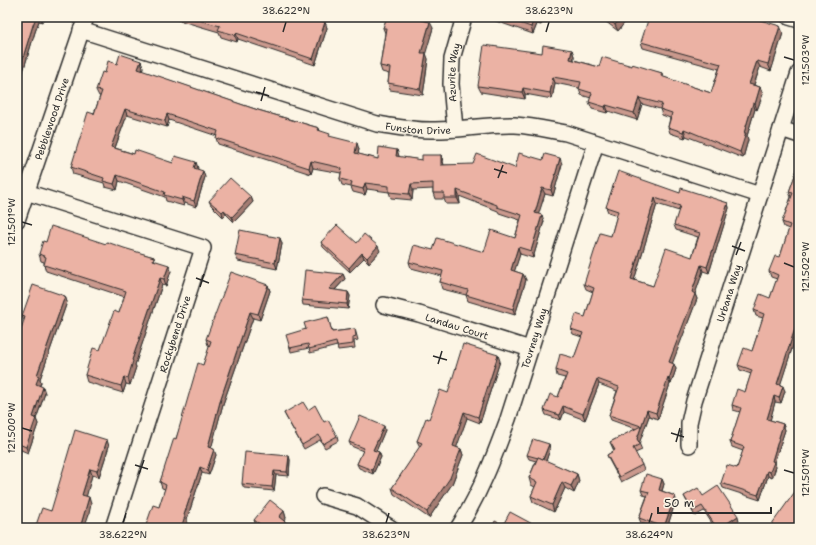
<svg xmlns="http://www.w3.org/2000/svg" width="816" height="545" font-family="'Shantell Sans',sans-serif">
  <rect width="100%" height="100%" fill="#fcf5e5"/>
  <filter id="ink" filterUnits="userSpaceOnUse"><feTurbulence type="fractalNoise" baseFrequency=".025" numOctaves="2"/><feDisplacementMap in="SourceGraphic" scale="8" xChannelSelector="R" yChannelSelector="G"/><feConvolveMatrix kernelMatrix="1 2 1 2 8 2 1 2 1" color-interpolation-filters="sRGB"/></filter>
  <g filter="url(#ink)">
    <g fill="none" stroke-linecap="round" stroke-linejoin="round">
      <defs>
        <g id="street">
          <path d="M789 17 799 20"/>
          <path id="s1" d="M81 30 377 124C397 127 415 131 435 130 462 130 488 124 515 125 532 126 549 130 566 133L760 195"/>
          <path id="s2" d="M455 129 451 84 452 59 464 17"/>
          <path d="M781 129 799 135"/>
          <path d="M26 192 203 248 113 528"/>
          <path id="s3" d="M17 220 86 17"/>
          <path id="s4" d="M384 305 419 314 530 349"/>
          <path id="s5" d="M689 445V423L694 401 799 73"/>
          <path d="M323 496 357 506 391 528"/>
          <path id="s6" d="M458 528C480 494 494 457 508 419L596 143"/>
        </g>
      </defs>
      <use href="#street" stroke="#2b2b2b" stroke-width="18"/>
      <use href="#street" stroke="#fcf5e5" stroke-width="15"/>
    </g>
    <g fill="#ca998d" stroke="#2b2b2b" fill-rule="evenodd">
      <path d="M17 17H44L42 22 39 21 35 32 17 91Z"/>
      <path d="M168 17H312L325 22 327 28 315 65 238 39 237 42 221 37 219 32Z"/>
      <path d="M387 17H426L425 21 433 28 425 53 428 59 423 95 390 90 388 83 389 74 382 72 380 66 385 33 383 28Z"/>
      <path d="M492 17H543L541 25 537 24 533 34 493 20Z"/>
      <path d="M603 17H629L618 31 605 21Z"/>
      <path d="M739 21 783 33 771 71 760 67 754 85 760 87 763 94 757 110 755 109 747 136 748 140 743 158 686 136 685 138 670 133 668 127 670 118 662 115 660 109 642 104 637 120 608 111 607 113 592 109 589 102 591 98 581 95 579 89V88L555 83 552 99 525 94V99L481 92 478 86 542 53 572 50 574 56V60L599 67 632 66 662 73 663 77 711 93 719 69 643 48 641 42 702 22Z"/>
      <path d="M141 61 143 67 142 71 258 110 319 128 320 131 330 137 359 149 358 154 378 159 397 150 399 157 422 160 441 155 443 161 444 165 515 168 543 160 562 164 553 196 545 194 538 214 544 221 533 258 520 254 514 271 523 274 526 280 515 315 468 301 466 295 442 289 440 282 442 276 411 268 409 262 433 250 484 252 515 238 520 220 499 213 498 211 459 196 460 204H446L444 199H435L433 193V189L413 190 412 200 391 198 389 192 367 189 365 195 353 192 351 187 342 185 340 179 341 173 313 168 311 174 218 144 216 138 217 136 169 120 167 127 127 115 115 148 134 154 173 163 198 168 197 169 205 177 196 207 185 203 184 206 166 201 165 197 119 181 117 190 105 187 104 183 73 174 71 167 94 114 100 96H99L96 90 105 73 117 64Z"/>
      <path d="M799 164V327L780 385 785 391 781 403 775 402 770 420 783 424 785 430 774 463 776 467 772 478 768 476 760 500 723 488 721 483 737 468 743 451 732 447 730 442 740 412 733 410 732 405 745 392 751 374 740 370 738 365 752 351 763 318 756 316 754 310 770 298 777 279 771 277 769 271 780 257 789 229 784 227 782 222 791 197 789 192Z"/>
      <path d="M680 193 728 203 729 208 709 273 703 271 695 294 697 299 672 363 676 369 671 384H670L658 419 649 416 639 443 642 450 635 453 642 465 644 470 621 482 609 460 607 455 614 451 610 442 636 429 611 420 609 415 617 391 599 384 585 420 564 412 561 420 546 415 544 410 558 397 565 378 557 376 556 370 574 358 582 337 573 334 571 329 585 317 593 292 586 289 584 284 611 236 617 215 608 212 606 207ZM657 204 679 211 674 225 676 230 698 237 692 257 653 286 634 280Z"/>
      <path d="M251 197 253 202 234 222 226 214 223 217 211 205 209 201Z"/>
      <path d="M280 238 282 244 277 269 238 261 235 255Z"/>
      <path d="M46 242 106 244 154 257 155 261 171 271 166 286 162 285 135 365 136 367 130 385 126 384 123 393 87 382 85 375 100 350 119 313 125 297 46 271 44 265V262L41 261 39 254Z"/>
      <path d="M321 242 380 251 369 263 364 258 350 272 323 247Z"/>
      <path d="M343 274 345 279 335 290 348 292 350 296 348 309 303 305 302 300Z"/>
      <path d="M268 285 270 291 260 320 253 318 223 404 211 448 216 455 209 475 202 473 187 519V522L145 528 159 507 165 489 162 488 160 482 210 346 208 345 206 339Z"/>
      <path d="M65 296 67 302 40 379 41 382 40 386 45 393 36 419 38 424 28 453 21 450 17 461 24 321 22 316Z"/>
      <path d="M328 317 332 332 355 329 358 340 354 341 355 348 338 350 337 346 310 353 309 348 291 352 290 348 306 329Z"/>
      <path d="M500 361 480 423 467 418 456 447 461 449 463 455 452 484 429 518 394 494 392 488 420 447 417 441 429 419 448 393Z"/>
      <path d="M308 410 324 422 337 436 338 441 325 448 320 440 304 449 286 417 284 413Z"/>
      <path d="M385 430 376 451 379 452 381 457 373 474 359 468 357 464 363 451 351 446 349 442Z"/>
      <path d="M549 444 550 449 546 461 577 474 579 481 574 493 565 488 554 512 533 502 531 496 535 487 531 485 529 478 536 461 529 459 527 455Z"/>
      <path d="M109 446 99 477 92 475 86 496 91 504 84 528H35Z"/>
      <path d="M289 456 290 460 289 476 276 475 274 491 244 488 242 484Z"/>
      <path d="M662 479 664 484 662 491 675 496 676 500 667 528H656L641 523 639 518 647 496 643 495 641 490Z"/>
      <path d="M684 496 739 521 729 528H715L704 511 695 516 686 500Z"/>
      <path d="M284 511 286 518 284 521 293 528H259L256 526 254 520Z"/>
    </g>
    <g fill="#a47d73" stroke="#2b2b2b">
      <path d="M36 17H38L39 21 35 32 17 91V77L33 25Z"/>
      <path d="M41 17H44L42 22Z"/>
      <path d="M422 17H426L424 26 422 20Z"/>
      <path d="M534 17 537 24 533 34 531 27Z"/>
      <path d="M539 17H543L541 25 538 19Z"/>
      <path d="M621 17H629L618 31 615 25Z"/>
      <path d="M325 22 327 28 315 65 313 59Z"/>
      <path d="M430 22 433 28 424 59 421 53Z"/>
      <path d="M780 26 783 33 771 71 768 64Z"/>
      <path d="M236 33 238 39 237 42 235 35Z"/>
      <path d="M572 50 574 56 573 65 570 59Z"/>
      <path d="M426 53 428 59 423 95 420 89Z"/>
      <path d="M141 61 143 67 141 76 138 69Z"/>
      <path d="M757 61 760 67 752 90 749 84Z"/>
      <path d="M553 77 555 83 552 99 550 93Z"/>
      <path d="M760 87 763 94 757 110 755 104Z"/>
      <path d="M523 88 525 94V99L522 92Z"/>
      <path d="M639 98 642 104 637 120 634 113Z"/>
      <path d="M753 103 755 109 747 136 748 140 743 158 740 152 744 133Z"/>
      <path d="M606 105 608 111 607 113 605 107Z"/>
      <path d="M125 109 127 115 113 153 111 147Z"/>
      <path d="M167 114 169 120 167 127 165 121Z"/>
      <path d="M684 129 686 136 685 138 683 132Z"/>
      <path d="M357 143 359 149 357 159 355 153Z"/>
      <path d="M397 150 399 156 398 163 396 156Z"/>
      <path d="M441 155 443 161 444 171 441 165Z"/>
      <path d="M560 158 562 164 553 196 551 190Z"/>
      <path d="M311 161 313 168 311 174 309 168Z"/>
      <path d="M196 162 198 168 196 174 194 168Z"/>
      <path d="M203 171 205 177 196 207 194 201Z"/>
      <path d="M117 175 119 181 117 190 114 184Z"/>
      <path d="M365 183 367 189 365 195 363 189Z"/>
      <path d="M411 184 413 190 412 200 409 194Z"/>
      <path d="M542 188 545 194 537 219 535 213Z"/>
      <path d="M457 190 459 196 460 204 457 198Z"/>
      <path d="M182 197 185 203 184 206 182 200Z"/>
      <path d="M251 197 253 202 234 222 232 217Z"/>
      <path d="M655 198 657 204 633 284 631 279Z"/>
      <path d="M728 203 729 208 709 273 707 267Z"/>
      <path d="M224 210 226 214 223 217 222 212Z"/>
      <path d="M542 215 544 221 533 258 531 251Z"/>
      <path d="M280 238 282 244 277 269 275 263Z"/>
      <path d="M378 246 380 251 369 263 367 258Z"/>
      <path d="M518 247 520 254 513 276 511 270Z"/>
      <path d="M362 253 364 258 350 272 349 268Z"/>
      <path d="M169 265 171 271 166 286 164 279Z"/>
      <path d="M701 265 703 271 695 294 697 299 671 367 669 362Z"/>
      <path d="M343 274 345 279 331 294 329 289Z"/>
      <path d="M523 274 526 280 515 315 513 309Z"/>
      <path d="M160 278 162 285 135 365 136 367 130 385 128 378 132 360Z"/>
      <path d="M268 285 270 291 260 320 258 314Z"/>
      <path d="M348 292 350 296 348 309 347 304Z"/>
      <path d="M65 296 67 302 40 379 41 382 38 391 36 384 37 375Z"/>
      <path d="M250 312 253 318 223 404 210 453 208 447 221 398Z"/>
      <path d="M799 316V327L779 389 777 384Z"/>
      <path d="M498 355 500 361 480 423 478 417Z"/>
      <path d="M674 364 676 369 671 384 669 379Z"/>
      <path d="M124 377 126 384 123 393 121 386Z"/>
      <path d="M668 378 670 384 658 419 656 413Z"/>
      <path d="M597 379 599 384 585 420 583 414Z"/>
      <path d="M783 386 785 391 781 403 779 398Z"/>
      <path d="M43 387 45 393 36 419 38 424 28 453 26 447 33 417Z"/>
      <path d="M774 396 775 402 769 425 767 419Z"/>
      <path d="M563 406 564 412 561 420 559 415Z"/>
      <path d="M647 410 649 416 639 444 637 439Z"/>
      <path d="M464 412 467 418 455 452 453 446Z"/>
      <path d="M783 424 785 430 774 463 776 467 772 478 770 472 772 461Z"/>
      <path d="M384 426 385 430 375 454 373 450Z"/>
      <path d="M107 440 109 446 99 477 97 471Z"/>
      <path d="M19 444 21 450 17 461V449Z"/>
      <path d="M549 444 550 449 545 464 543 460Z"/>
      <path d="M214 449 216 455 209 475 207 470Z"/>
      <path d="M461 449 463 455 452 484 429 518 427 512Z"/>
      <path d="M379 452 381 457 373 474 372 470Z"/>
      <path d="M289 456 290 460 289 476 287 472Z"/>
      <path d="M200 467 202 473 187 519V522L185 528 182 525 184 515Z"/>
      <path d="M90 469 92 475 85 502 82 495Z"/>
      <path d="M17 470 19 475 17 480Z"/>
      <path d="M274 471 276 475 274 491 272 487Z"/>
      <path d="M767 471 768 476 760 500 758 495Z"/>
      <path d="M577 474 579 481 574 493 571 486Z"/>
      <path d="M662 479 664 484 661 494 659 490Z"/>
      <path d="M562 482 565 488 554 512 552 505Z"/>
      <path d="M675 496 676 500 667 528H664V527Z"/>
      <path d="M89 497 91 504 89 514 84 528H80Z"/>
      <path d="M284 511 286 518 282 524 279 517Z"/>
      <path d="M738 516 739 521 729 528H720Z"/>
    </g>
    <g fill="#ebb2a4" stroke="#2b2b2b" fill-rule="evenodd">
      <path d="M17 17H36L33 25 17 77Z"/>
      <path d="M188 17H312L325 22 313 59 236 33 235 35 218 30 220 26Z"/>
      <path d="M387 17H422V20L430 22 421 53H426L420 89 388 83 390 68 380 66 386 28H383Z"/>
      <path d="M502 17H539L538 19 534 17 531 27Z"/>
      <path d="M606 17H621L615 25Z"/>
      <path d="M649 17H683L702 22 703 17H725L739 21 740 17H750L780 26 768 64 757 61 749 84 760 87 755 104 753 103 744 133H746L740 152 684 129 683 132 668 127 672 113 660 109 662 104 639 98 634 113 606 105 605 107 589 102 592 93 579 89 581 82 553 77 550 93 523 88 522 92 478 86 484 45 542 53 543 45 572 50 570 59 599 67 602 57 632 66V64L662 73 661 76 711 93 721 64 641 42Z"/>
      <path d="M120 54 141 61 138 69 258 110 319 128 318 130 330 134 329 136 357 143 355 153 378 159 379 147 397 150 396 156 422 160V155H441V165L473 164 477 154 515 168 519 153 543 160 545 154 560 158 551 190 542 188 535 213 542 215 531 251 518 247 511 270 523 274 513 309 466 295 468 290 440 282 443 271 409 262 414 245 433 250 437 238 484 252 491 230 515 238 522 215 497 207V205L457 190V198H444V193H433V183L411 184 409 194 389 192V186L365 183 363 189 351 186 352 182 340 179 342 168 311 161 309 168 216 138 218 131 167 114 165 121 125 109 111 147 134 154 135 150 173 163 175 156 196 162 194 168 203 171 194 201 182 197V200L164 195 165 192 117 175 114 184 103 181 104 178 71 167 88 112 94 114 102 91 96 90 102 72 105 73 108 61 117 64Z"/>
      <path d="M799 164V316L777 384 783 386 779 398 774 396 767 419 783 424 772 461 774 462 770 472 767 471 758 495 721 483 727 465 737 468 744 447 730 442 741 408 732 405 737 389 745 392 752 370 738 365 744 348 752 351 764 314 754 310 760 294 770 298 778 275 769 271 775 256 780 257 790 225 782 222 793 193 789 192Z"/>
      <path d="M618 171 680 193 681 188 728 203 707 267 701 265 692 292 695 294 669 362 674 364 669 379 668 378 656 413 647 410 637 439 640 444 633 448 642 465 619 477 607 455 615 450 610 442 641 426 609 415 619 387 597 379 583 414 563 406 559 415 544 410 550 394 558 397 567 374 556 370 560 354 574 358 583 333 571 329 576 314 585 317 594 288 584 284 600 233 611 236 618 211 606 207ZM655 198 680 206 674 225 700 233 692 257 666 248 653 286 631 279Z"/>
      <path d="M230 178 251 197 232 217 224 210 222 212 209 201Z"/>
      <path d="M337 225 357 243 364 234 378 246 367 258 362 253 349 268 321 242Z"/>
      <path d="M51 226 106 244 107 242 124 248 154 257 153 260 169 265 164 279 160 278 132 360 133 361 128 378 124 377 121 386 85 375 93 348 100 350 114 311 119 313 126 291 44 265 46 257 39 254 43 241 46 242Z"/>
      <path d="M240 230 280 238 275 263 235 255Z"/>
      <path d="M305 270 343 274 329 289 348 292 347 304 302 300Z"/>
      <path d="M231 272 268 285 258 314 250 312 221 398 208 447 214 449 207 470 200 467 184 515 185 516 182 525 189 527 188 528H145L153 505 159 507 166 485 160 482 174 438 176 439 198 363 203 365 211 341 206 339Z"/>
      <path d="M33 285 65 296 37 375 39 376 36 384 43 387 33 417 36 418 26 447 19 444 17 449V341L25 317 22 316Z"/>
      <path d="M328 317 332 332 355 329 356 336 353 337V344L337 346 336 342 309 349 308 344 290 348 286 335 306 329 304 323Z"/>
      <path d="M463 344 498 355 478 417 464 412 453 446 461 449 450 478 427 512 392 488 422 443 417 441 426 418 429 419 440 390 448 393Z"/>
      <path d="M303 402 308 410 315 405 324 422 328 420 337 436 323 444 319 435 302 445 284 413Z"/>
      <path d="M360 416 384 426 373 450 379 452 372 470 357 464 364 448 349 442Z"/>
      <path d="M75 430 107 440 97 471 90 469 82 495 89 497 80 528H35L42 508 51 511Z"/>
      <path d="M533 439 549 444 543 459 538 457V458L527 455Z"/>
      <path d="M245 452 289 456 287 472 274 471 272 487 242 484Z"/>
      <path d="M538 457 577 474 571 486 562 482 552 505 531 496 537 482 529 478Z"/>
      <path d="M646 474 662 479 659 490 675 496 664 527 639 518 649 492 641 490Z"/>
      <path d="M799 485V528H769L799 486Z"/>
      <path d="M718 486 738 516 720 528H717L702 506 693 511 684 496 698 488 703 496Z"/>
      <path d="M270 500 284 511 279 517 293 528H263L264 527 254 520Z"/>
      <path d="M510 512 538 527 537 528H492L495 521 503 525Z"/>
      <path d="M307 524 312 528H304Z"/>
    </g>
  </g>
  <path fill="none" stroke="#2b2b2b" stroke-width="1.5" d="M283 32 286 22M546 32 549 22M784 57 794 60M256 92 269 96M261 101 265 87M494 169 507 173M498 178 503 165M22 222 32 225M732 246 745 251M736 255 741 242M784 263 794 267M196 278 209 283M200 287 204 274M433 356 447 360M438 364 442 351M22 428 32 431M671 433 684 437M676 442 680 428M135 465 148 469M784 470 794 473M139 474 144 460M123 523 126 513M386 523 389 513M649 523 652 513"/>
  <g text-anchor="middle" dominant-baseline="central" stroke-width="3" stroke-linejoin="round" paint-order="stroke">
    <g font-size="10" fill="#2b2b2b" stroke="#fcf5e5">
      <text stroke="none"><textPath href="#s2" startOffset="57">Azurite Way</textPath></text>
      <text stroke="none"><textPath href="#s3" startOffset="107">Pebblewood Drive</textPath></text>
      <text stroke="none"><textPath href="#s1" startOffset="352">Funston Drive</textPath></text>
      <text stroke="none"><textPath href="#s5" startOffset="158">Urbana Way</textPath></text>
      <text stroke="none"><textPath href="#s4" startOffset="76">Landau Court</textPath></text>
      <text transform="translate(175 334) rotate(-72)">Rockybend Drive</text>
      <text stroke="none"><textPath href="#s6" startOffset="205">Tourney Way</textPath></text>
    </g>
  </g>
  <rect width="816" height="545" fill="none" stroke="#fcf5e5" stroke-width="44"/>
  <path d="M658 507v6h113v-6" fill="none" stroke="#2b2b2b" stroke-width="2"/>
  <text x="664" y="507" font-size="12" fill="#2b2b2b" stroke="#fcf5e5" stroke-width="3" paint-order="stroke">50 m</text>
  <rect x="22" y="22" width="772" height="501" fill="none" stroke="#2b2b2b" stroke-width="1.5"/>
  <g font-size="10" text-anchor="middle" fill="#2b2b2b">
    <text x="286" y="14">38.622°N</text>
    <text x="549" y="14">38.623°N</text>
    <text transform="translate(805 60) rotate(-90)" y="4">121.503°W</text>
    <text transform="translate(11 222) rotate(-90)" y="4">121.501°W</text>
    <text transform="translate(805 267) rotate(-90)" y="4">121.502°W</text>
    <text transform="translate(11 428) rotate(-90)" y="4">121.500°W</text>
    <text transform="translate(805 473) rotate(-90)" y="4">121.501°W</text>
    <text x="123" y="538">38.622°N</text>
    <text x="386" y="538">38.623°N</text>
    <text x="649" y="538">38.624°N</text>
  </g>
</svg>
